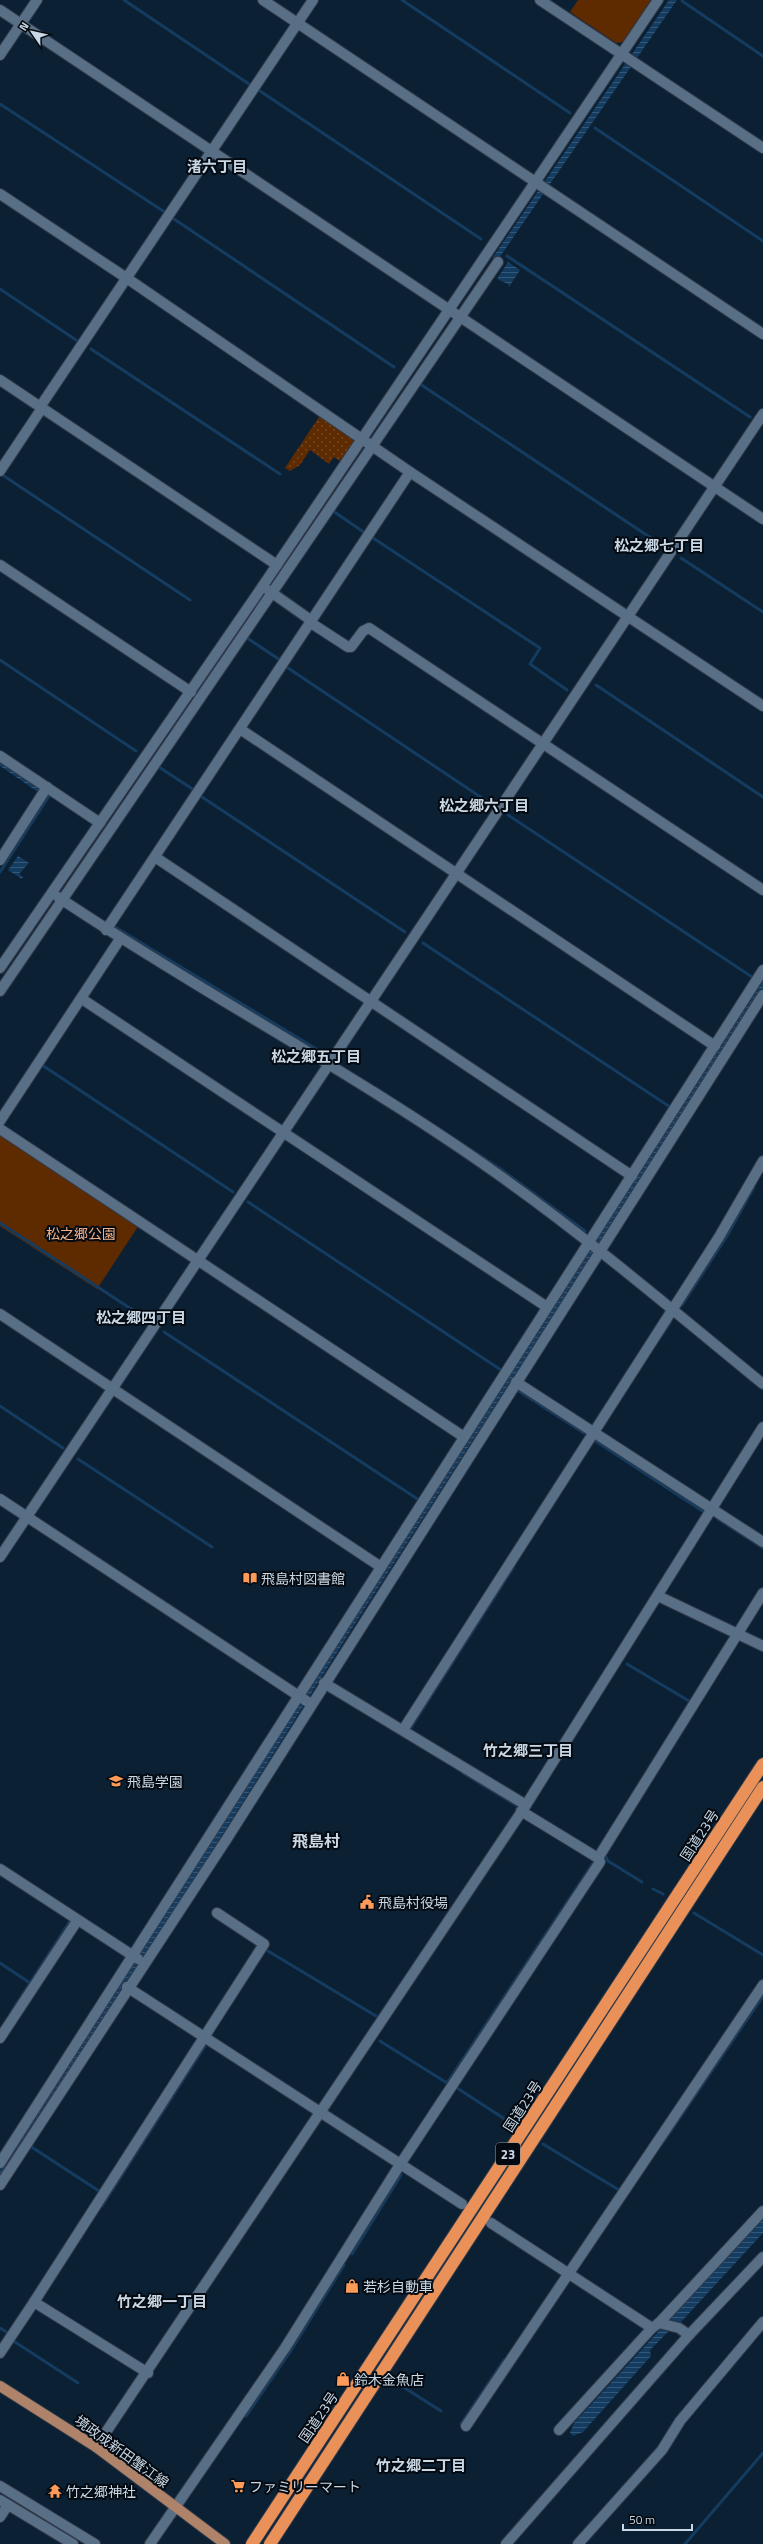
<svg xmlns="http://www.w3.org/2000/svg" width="763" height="2544" font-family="'Titillium Web','Noto Sans JP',sans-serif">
  <defs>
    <pattern id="garden-dots" width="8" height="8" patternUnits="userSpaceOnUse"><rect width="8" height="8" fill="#5e2a00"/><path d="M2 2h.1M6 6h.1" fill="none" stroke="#744825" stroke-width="1.8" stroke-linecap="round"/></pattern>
    <pattern id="water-rules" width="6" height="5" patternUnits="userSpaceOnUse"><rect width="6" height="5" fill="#143c61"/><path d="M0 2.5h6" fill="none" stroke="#355778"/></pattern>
  </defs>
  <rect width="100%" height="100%" fill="#0c2033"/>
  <g fill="#5e2a00">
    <path d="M578 0H651L623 42 616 43 570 12Z"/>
    <path d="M0 1134 139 1225 97 1289 0 1226Z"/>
  </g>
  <path fill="url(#garden-dots)" d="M321 414 354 436 355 440 340 461 334 457 329 464 310 450 300 465 290 471 285 468Z"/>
  <g fill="url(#water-rules)">
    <path d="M669 0H677L55 902 460 310 494 260 493 257Z"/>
    <path d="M508 262 520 270 509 287 508 284 497 279Z"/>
    <path d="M0 762 40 788 38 792 0 766Z"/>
    <path d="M18 856 29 863 19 874 23 877 22 879 8 870Z"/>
    <path d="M763 981V988L353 1627 219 1840 0 2179V2170Z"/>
    <path d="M763 2218V2233L681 2322 672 2328 650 2350 651 2356 583 2432 573 2436 570 2433 574 2423Z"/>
  </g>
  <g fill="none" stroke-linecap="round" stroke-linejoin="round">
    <g stroke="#143c61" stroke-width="3">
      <path d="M124 0 249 84"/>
      <path d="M402 0 570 113"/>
      <path d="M682 1 763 56"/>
      <path d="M260 91 481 239"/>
      <path d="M0 104 163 211"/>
      <path d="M595 128 763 241"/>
      <path d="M174 219 394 367"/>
      <path d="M507 256 750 417"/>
      <path d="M0 289 76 340"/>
      <path d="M91 349 280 474"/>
      <path d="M420 384 663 546"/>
      <path d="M4 476 190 600"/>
      <path d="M333 511 365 533"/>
      <path d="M373 538 540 648 530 664 567 690"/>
      <path d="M681 558 763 612"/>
      <path d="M247 638 280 660"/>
      <path d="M0 660 136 751"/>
      <path d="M288 668 491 804"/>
      <path d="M596 685 763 797"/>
      <path d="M159 767 194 790"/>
      <path d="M202 797 405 932"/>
      <path d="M508 815 752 977"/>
      <path d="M0 872 49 796"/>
      <path d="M115 927 318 1050"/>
      <path d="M423 943 670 1107"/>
      <path d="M42 1065 233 1192"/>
      <path d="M376 1088 499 1168 585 1231"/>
      <path d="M248 1202 501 1370"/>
      <path d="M0 1223 148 1320"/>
      <path d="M682 1305 727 1236 754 1187"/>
      <path d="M164 1332 419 1500"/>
      <path d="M662 1335 670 1323"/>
      <path d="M517 1390 584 1433"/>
      <path d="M0 1406 63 1448"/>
      <path d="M593 1442 594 1440 704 1512"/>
      <path d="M78 1459 212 1547"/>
      <path d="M718 1519 763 1548"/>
      <path d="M627 1664 689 1701"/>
      <path d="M410 1729 513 1568"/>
      <path d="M463 1773 516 1805"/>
      <path d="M606 1857 608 1861 642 1882"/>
      <path d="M653 1889 663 1894"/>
      <path d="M694 1913 763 1955"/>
      <path d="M268 1951 376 2016"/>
      <path d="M0 1963 30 1983"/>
      <path d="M12 2011 70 1921"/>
      <path d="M380 2041 447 2083 593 1863"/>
      <path d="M457 2088 514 2125"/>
      <path d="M664 2141 763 1996"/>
      <path d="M543 2144 619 2190"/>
      <path d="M30 2146 99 2191"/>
      <path d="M102 2206 205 2046"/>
      <path d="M352 2254 401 2175"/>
      <path d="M0 2328 8 2333"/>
      <path d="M15 2342 78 2383"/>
      <path d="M397 2383 441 2411"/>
      <path d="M246 2416 290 2352 344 2265"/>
      <path d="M461 2424 504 2360"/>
      <path d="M685 2544 763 2453"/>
    </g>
    <defs>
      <g id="minor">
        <path d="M263 0 763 334"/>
        <path d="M540 0 763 148"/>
        <path d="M0 10 763 519"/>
        <path d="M0 55 37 0"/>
        <path d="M0 194 128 279 410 472 763 706"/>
        <path d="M0 380 277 565"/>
        <path d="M40 407 313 0"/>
        <path d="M0 471 42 408"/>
        <path d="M0 565 191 692"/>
        <path d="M268 590 312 621"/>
        <path d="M311 623 348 647H351L363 631 369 628 763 890"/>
        <path d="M240 729 715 1046"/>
        <path d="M0 756 100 823"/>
        <path d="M155 857 632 1176"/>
        <path d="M0 860 47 787"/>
        <path d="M58 897C201 993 355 1073 496 1173 588 1238 675 1312 763 1384"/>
        <path d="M106 930 410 472"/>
        <path d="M0 968 262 587 658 0"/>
        <path d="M0 991 498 262"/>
        <path d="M82 999 547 1307"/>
        <path d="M0 1121 120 939"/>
        <path d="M0 1129 464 1437"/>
        <path d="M0 1314 381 1567"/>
        <path d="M516 1382 763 1542"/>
        <path d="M0 1499 311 1704"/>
        <path d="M0 1557 763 414"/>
        <path d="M658 1596 763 1646"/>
        <path d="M324 1683 526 1805"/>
        <path d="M403 1730 719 1237 763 1161"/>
        <path d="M598 1858 763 1593"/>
        <path d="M0 1869 138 1959"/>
        <path d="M127 1987 462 2204"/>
        <path d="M0 2038 77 1921"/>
        <path d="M0 2163 763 970"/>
        <path d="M0 2185 228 1837 763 995"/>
        <path d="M491 2223 652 2328 659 2323 679 2328 689 2335"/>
        <path d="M659 2323 763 2211"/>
        <path d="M0 2353 34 2302"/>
        <path d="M148 2373 34 2302 264 1944 217 1913"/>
        <path d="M466 2426 763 1985"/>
        <path d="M559 2430 652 2328"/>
        <path d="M96 2447 526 1805 763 1427"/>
        <path d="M0 2486 95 2544"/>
        <path d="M0 2500 73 2544"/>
        <path d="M0 2517 8 2505"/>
        <path d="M150 2544 285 2348 401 2163 600 1862 598 1858 521 1811"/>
        <path d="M506 2544 689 2335 763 2257"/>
        <path d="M578 2544 662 2450 680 2421 763 2322"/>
      </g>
      <path id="major" d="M0 2386 96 2447 225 2544"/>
      <g id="highway">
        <path d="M252 2544 763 1764"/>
        <path d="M270 2544 763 1787"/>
      </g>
    </defs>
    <use href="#minor" stroke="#303a4a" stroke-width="12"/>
    <use href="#major" stroke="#303a4a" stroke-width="12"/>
    <use href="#highway" stroke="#303a4a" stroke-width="14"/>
    <use href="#minor" stroke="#586f86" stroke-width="10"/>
    <use href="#major" stroke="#af836a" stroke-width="10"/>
    <use href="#highway" stroke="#e99158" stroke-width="12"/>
  </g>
  <defs>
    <symbol id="library-bare" viewBox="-9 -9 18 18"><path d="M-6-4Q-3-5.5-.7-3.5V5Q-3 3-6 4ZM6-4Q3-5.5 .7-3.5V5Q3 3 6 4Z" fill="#fe9b59" stroke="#030a12" stroke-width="2.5" paint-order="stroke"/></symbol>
    <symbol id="school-bare" viewBox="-9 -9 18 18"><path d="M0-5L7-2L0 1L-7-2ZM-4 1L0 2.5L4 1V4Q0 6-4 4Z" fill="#fe9b59" stroke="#030a12" stroke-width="2.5" paint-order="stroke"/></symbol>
    <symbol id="civic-bare" viewBox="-9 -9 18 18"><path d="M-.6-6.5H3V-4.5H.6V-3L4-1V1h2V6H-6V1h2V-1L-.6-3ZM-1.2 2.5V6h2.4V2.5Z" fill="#fe9b59" stroke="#030a12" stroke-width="2.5" paint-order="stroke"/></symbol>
    <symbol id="shop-bare" viewBox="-9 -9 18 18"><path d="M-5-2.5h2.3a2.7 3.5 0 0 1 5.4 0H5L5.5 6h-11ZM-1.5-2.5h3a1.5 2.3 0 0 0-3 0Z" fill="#fe9b59" stroke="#030a12" stroke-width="2.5" paint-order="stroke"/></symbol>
    <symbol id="supermarket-bare" viewBox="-9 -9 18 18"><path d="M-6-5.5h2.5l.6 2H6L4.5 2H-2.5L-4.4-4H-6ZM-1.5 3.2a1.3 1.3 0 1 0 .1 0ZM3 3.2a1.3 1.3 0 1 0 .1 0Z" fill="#fe9b59" stroke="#030a12" stroke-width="2.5" paint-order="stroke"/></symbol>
    <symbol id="temple-bare" viewBox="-9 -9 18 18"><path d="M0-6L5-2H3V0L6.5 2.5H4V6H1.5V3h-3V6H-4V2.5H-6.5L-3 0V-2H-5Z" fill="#fe9b59" stroke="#030a12" stroke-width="2.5" paint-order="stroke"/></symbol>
  </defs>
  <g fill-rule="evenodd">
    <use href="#library-bare" x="240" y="1568" width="20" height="20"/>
    <use href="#school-bare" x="106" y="1771" width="20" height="20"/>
    <use href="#civic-bare" x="357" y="1892" width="20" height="20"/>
    <use href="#shop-bare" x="342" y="2276" width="20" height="20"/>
    <use href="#shop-bare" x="333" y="2369" width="20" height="20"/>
    <use href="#supermarket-bare" x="228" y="2476" width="20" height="20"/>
    <use href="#temple-bare" x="45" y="2481" width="20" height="20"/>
  </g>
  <g text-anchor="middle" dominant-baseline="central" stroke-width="4" stroke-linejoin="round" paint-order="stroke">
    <rect fill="#030a12" stroke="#8e9aa5" stroke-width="1" x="496" y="2143" width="24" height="22" rx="3"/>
    <g font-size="13" font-weight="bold" fill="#cad7e4">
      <text x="508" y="2154">23</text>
    </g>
    <g font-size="14" fill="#f4b289" stroke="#030a12">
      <text x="81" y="1233">松之郷公園</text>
    </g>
    <g font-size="14" fill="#cad7e4" stroke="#030a12" text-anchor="start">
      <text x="261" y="1578">飛島村図書館</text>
      <text x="127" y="1781">飛島学園</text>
      <text x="378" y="1902">飛島村役場</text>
      <text x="363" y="2286">若杉自動車</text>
      <text x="354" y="2379">鈴木金魚店</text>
      <text x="249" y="2486">ファミリーマート</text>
      <text x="66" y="2491">竹之郷神社</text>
    </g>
    <g font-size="14" fill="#cad7e4" stroke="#030a12">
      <text transform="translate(699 1835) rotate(-57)">国道23号</text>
      <text transform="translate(522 2106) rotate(-57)">国道23号</text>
      <text transform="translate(318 2417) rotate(-56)">国道23号</text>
      <text transform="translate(122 2451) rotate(36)">境政成新田蟹江線</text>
    </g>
    <g font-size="15" font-weight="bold" fill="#cad7e4" stroke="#030a12">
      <text x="217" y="166">渚六丁目</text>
      <text x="659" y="545">松之郷七丁目</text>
      <text x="484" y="805">松之郷六丁目</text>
      <text x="316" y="1056">松之郷五丁目</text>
      <text x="141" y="1317">松之郷四丁目</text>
      <text x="528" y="1750">竹之郷三丁目</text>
      <text x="162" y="2301">竹之郷一丁目</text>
      <text x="421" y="2465">竹之郷二丁目</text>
    </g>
    <g font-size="16" font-weight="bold" fill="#cad7e4" stroke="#030a12">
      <text x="316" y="1841">飛島村</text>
    </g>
  </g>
  <g transform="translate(32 32) rotate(304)" stroke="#030a12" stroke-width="3" paint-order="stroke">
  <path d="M0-3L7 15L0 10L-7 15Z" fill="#cad7e4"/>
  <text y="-6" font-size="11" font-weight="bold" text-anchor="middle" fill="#cad7e4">N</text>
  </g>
  <path d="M623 2524v6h69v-6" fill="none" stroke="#cad7e4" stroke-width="2"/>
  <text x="629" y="2524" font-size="12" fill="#cad7e4" stroke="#030a12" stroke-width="3" paint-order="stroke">50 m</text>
</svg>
